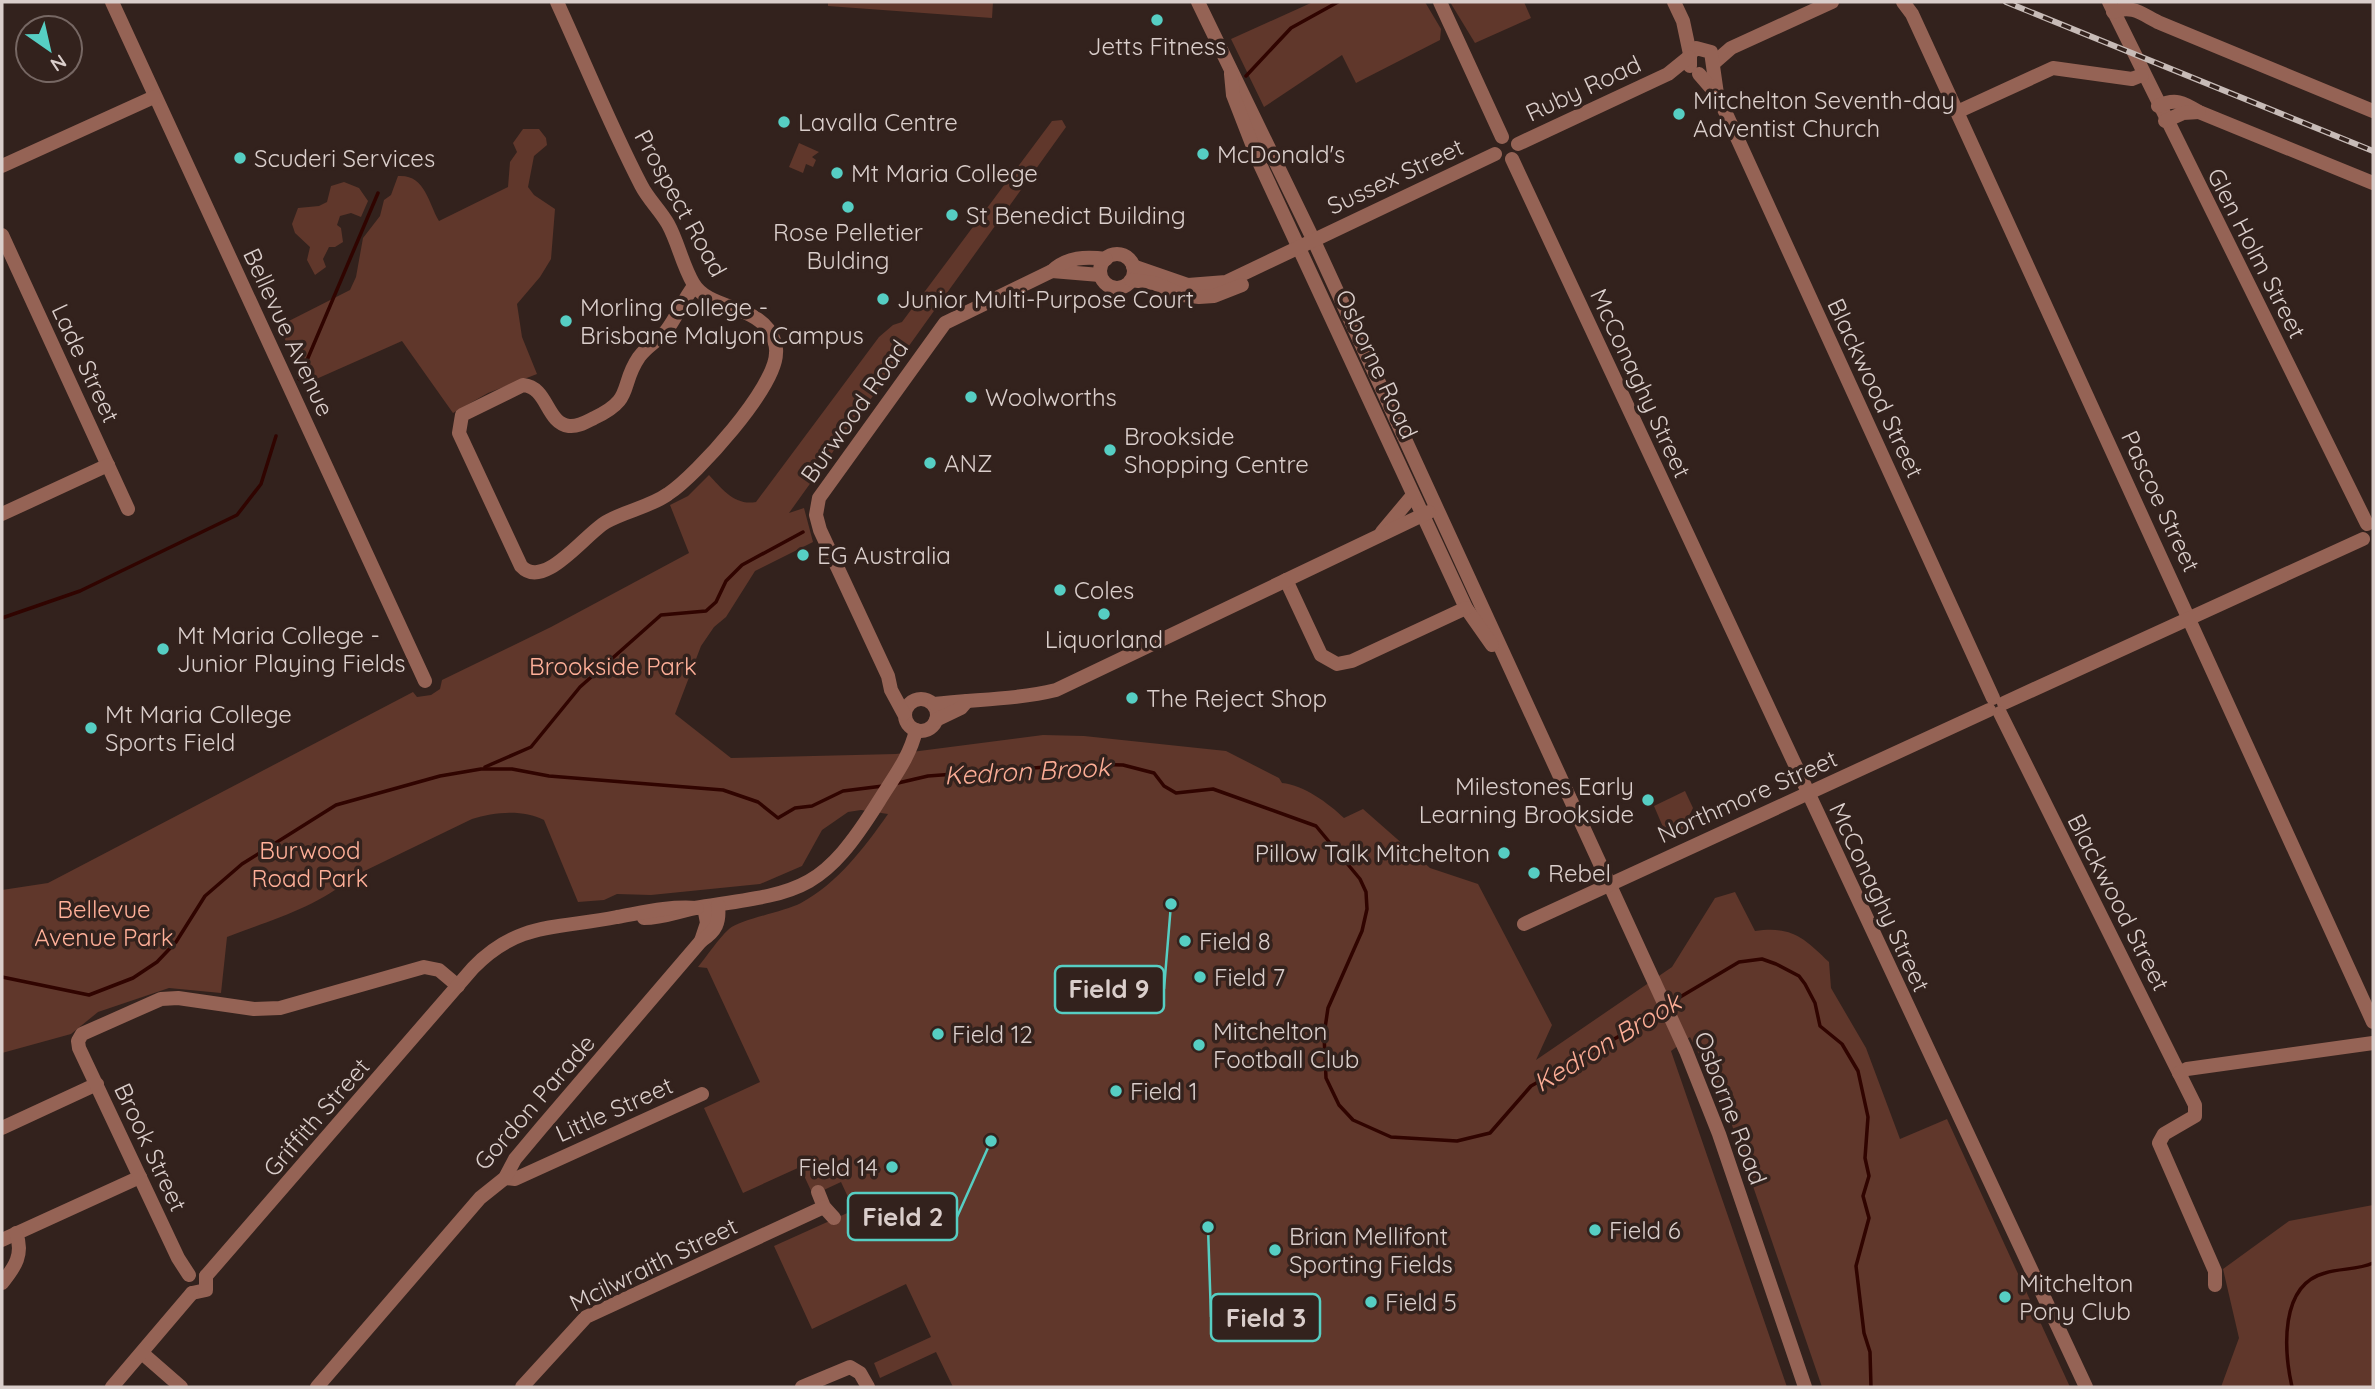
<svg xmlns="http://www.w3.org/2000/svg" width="2375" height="1389" font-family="Quicksand,sans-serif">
  <rect width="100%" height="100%" fill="#33221d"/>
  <g fill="#60372b">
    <path d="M828 2H993L992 18 828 6Z"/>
    <path d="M1313 2H1425L1441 29 1440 40 1356 83 1342 55 1264 107 1231 39Z"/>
    <path d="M1450 2H1524L1531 18 1475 43Z"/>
    <path d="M1062 120 1066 127 789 513 804 508 813 542 755 571 726 617 714 627 701 646 675 714 731 758 896 754 1043 735 1084 736 1226 751 1279 778 1282 783C1304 785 1328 803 1344 818L1363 809 1430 868 1478 884 1552 1025 1536 1060 1672 967 1715 898 1735 892 1755 931C1792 926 1803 937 1829 962L1831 988 1866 1048 1900 1139 1947 1119 2070 1387H1822L1723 1099 1690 1037 1671 1051 1787 1387H953L936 1352 880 1378 874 1363 931 1337 906 1284 812 1329 774 1246 854 1210 841 1182 813 1195 800 1167 743 1193 704 1108 760 1082 707 968 698 967C708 955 717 940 729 929 741 919 784 912 801 903 838 883 864 848 888 814L861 810 848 812 822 830 802 866 760 884 651 895 617 894 604 900 578 902 544 820C523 809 494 812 472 819L352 877C316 908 271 920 227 937L221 993 169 988 98 1012 71 1034 2 1053V890L48 883 413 692 417 697 431 695 440 689 442 680 551 627 689 553 670 505 688 496 709 475C722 489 735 506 756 502L879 337 893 325 902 322 1052 121Z"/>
    <path d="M523 129H539L546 138 547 145 534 156 528 187 534 195 555 209 551 259 540 277 517 304 522 337 537 374 488 393 453 413 402 341 305 384 279 326 350 290 356 277 363 238 380 216 384 200 391 195 398 176C425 174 428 202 439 221L508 187 510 162 517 152 513 143Z"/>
    <path d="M799 143 819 152 812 157 816 160 813 167 806 164 803 173 789 167Z"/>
    <path d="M344 182 359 188 368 201 361 217 351 213 340 216 337 225 341 228 343 242 335 247H329L323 259 326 267 315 275 307 260 310 247 295 233 292 224 298 208 319 206 327 202 331 186Z"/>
    <path d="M1685 791 1693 808 1681 832 1663 827 1654 806Z"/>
    <path d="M2373 1205V1387H2221L2239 1338 2223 1269 2289 1221Z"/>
  </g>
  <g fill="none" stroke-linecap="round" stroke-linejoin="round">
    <g stroke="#300400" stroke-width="3.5">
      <path d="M1246 76 1291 28 1338 2"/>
      <path d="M299 379 378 193"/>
      <path d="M2 618 80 591 237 515 261 484 276 436"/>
      <path d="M485 767 531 747 580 687 661 615 706 611 716 602 726 581 742 565 803 532"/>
      <path d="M898 783 928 776 1087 764 1123 765 1154 773 1164 786 1176 793 1213 789 1316 826 1360 879 1366 892 1367 909 1362 931 1328 1008 1324 1035 1326 1078 1339 1105 1353 1120 1391 1137 1457 1141 1490 1133 1531 1086 1662 1012"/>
      <path d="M2 977 89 995 133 978 157 962 176 942 205 896 242 864 336 805 440 776 481 769H512L549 776 723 790 758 802 778 818 795 808 812 806 843 791 883 786"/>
      <path d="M1670 1003 1739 962 1762 959 1776 964 1799 976 1805 984 1815 1003 1820 1026 1842 1044 1858 1071 1868 1117 1865 1158 1869 1176 1863 1196 1869 1218 1856 1266 1864 1333 1870 1352 1871 1387"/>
      <path d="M2292 1387C2284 1351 2279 1285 2325 1273 2341 1268 2358 1270 2373 1263"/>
    </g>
    <g stroke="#956355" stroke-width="14">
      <path d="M112 2 425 681"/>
      <path d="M557 2C585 63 610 125 641 185 648 199 660 210 668 224 678 242 682 264 693 283 708 309 749 304 768 329 772 335 777 345 776 353 776 387 697 475 668 494 650 507 625 511 606 522 584 535 544 591 521 566L459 433 462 415 523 385C548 387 546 423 569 426 578 427 586 422 594 418 635 399 619 386 639 357 647 346 658 341 666 331 677 317 683 300 694 286"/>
      <path d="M1198 2 1314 241 1686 1051 1719 1134 1805 1387"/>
      <path d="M1440 2 1502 137"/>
      <path d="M1674 2 1683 21 1690 54"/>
      <path d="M1903 2 1912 14 1957 112 2373 1022"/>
      <path d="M2109 2 2367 524"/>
      <path d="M2113 12C2133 4 2143 15 2160 23L2373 111"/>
      <path d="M1715 62 1731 48 1832 2"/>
      <path d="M1690 66V54L1696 48 1711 52 1717 94"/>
      <path d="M1231 74 1233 95 1259 162 1466 608 1492 645"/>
      <path d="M1699 74 1718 96 1993 698"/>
      <path d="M2158 106C2175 98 2183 102 2199 112L2373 183"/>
      <path d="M1957 112 2053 68 2132 79 2142 75"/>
      <path d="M2165 121 2183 113 2199 112"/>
      <path d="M1518 144 1668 74 1689 57"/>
      <path d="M1512 159 2086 1387"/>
      <path d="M2 166 154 97"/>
      <path d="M2 235 128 509"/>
      <circle cx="1117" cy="271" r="17"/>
      <path d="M1133 266 1188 285 1226 282 1495 154"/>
      <path d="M1052 271 1100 275"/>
      <path d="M1131 280 1154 283 1183 295 1199 297 1214 296 1242 285"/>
      <path d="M2 514 108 465"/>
      <path d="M1382 532 1413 495"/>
      <path d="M1286 580 1321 655 1337 664 1352 661 1466 608"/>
      <circle cx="921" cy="715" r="16"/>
      <path d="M2004 703 2363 539"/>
      <path d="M934 704C975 699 1015 700 1056 690L1429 512"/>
      <path d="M2000 713 2195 1105V1116L2164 1134 2159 1143 2215 1271V1285"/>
      <path d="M904 714 891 690 888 676 820 530 816 515 819 498 945 323 1052 271C1067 257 1086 256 1106 259"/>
      <path d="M936 720 961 708 967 701"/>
      <path d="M644 918C664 918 681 910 701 907 802 892 822 892 879 801 893 778 910 757 916 730"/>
      <path d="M1524 924 1989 710"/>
      <path d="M701 941 707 923 704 907"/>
      <path d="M2179 1073 2187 1069 2373 1043"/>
      <path d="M2 1128 97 1084"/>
      <path d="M505 1178 515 1179 702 1094"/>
      <path d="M818 1192 824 1207 834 1218"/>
      <path d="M2 1240 140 1177"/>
      <path d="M189 1275 178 1258 79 1048 78 1041 82 1034 161 999 178 998 254 1009 280 1008 424 967 439 970 458 986"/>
      <path d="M206 1276 473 968C518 921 559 929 617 917 645 912 668 906 697 908"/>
      <path d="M2 1283C15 1267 24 1254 16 1233"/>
      <path d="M192 1293 206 1290V1276"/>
      <path d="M142 1353 181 1387"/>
      <path d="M112 1387 192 1293"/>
      <path d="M317 1387 480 1198 505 1178 515 1159 541 1128 701 941C716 931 720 923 718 905"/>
      <path d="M522 1387 586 1317 824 1207"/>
      <path d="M802 1387 850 1367 860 1373 868 1387"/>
    </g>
    <defs>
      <path id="rail" d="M2006 2 2373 151"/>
    </defs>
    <use href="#rail" stroke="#c7bbb7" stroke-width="6"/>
    <use href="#rail" stroke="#33221d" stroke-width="3.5" stroke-dasharray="10" stroke-linecap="butt"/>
  </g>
  <g fill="#56cec3" stroke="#33221d" stroke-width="2.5">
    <circle cx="1157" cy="20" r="7"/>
    <circle cx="1679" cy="114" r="7"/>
    <circle cx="784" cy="122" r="7"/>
    <circle cx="1203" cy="154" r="7"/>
    <circle cx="240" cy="158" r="7"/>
    <circle cx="837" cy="173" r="7"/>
    <circle cx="848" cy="207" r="7"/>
    <circle cx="952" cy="215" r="7"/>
    <circle cx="883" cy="299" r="7"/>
    <circle cx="566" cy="321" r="7"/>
    <circle cx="971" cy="397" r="7"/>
    <circle cx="1110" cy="450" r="7"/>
    <circle cx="930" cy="463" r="7"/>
    <circle cx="803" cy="555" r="7"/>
    <circle cx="1060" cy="590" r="7"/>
    <circle cx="1104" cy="614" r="7"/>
    <circle cx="163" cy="649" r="7"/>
    <circle cx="1132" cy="698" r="7"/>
    <circle cx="91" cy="728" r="7"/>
    <circle cx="1648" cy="800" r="7"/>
    <circle cx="1504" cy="853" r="7"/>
    <circle cx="1534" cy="873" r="7"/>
    <circle cx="1185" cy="941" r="7"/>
    <circle cx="1200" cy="977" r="7"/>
    <circle cx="938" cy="1034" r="7"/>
    <circle cx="1199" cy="1045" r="7"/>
    <circle cx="1116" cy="1091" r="7"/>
    <circle cx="892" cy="1167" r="7"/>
    <circle cx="1595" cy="1230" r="7"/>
    <circle cx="1275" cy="1250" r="7"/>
    <circle cx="2005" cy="1297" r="7"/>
    <circle cx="1371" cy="1302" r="7"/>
  </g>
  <g text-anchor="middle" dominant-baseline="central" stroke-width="7" stroke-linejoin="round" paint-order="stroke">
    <g font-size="24" fill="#dacecb" stroke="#33221d" text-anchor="start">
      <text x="1157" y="46" text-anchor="middle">Jetts Fitness</text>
      <text x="1693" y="100">Mitchelton Seventh-day<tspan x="1693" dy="28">Adventist Church</tspan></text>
      <text x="798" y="122">Lavalla Centre</text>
      <text x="1217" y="154">McDonald's</text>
      <text x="254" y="158">Scuderi Services</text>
      <text x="851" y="173">Mt Maria College</text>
      <text x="966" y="215">St Benedict Building</text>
      <text x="848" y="232" text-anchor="middle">Rose Pelletier<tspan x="848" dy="28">Bulding</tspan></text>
      <text x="897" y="299">Junior Multi-Purpose Court</text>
      <text x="580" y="307">Morling College -<tspan x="580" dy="28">Brisbane Malyon Campus</tspan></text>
      <text x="985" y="397">Woolworths</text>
      <text x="1124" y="436">Brookside<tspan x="1124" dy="28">Shopping Centre</tspan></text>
      <text x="944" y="463">ANZ</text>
      <text x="817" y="555">EG Australia</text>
      <text x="1074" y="590">Coles</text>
      <text x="177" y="635">Mt Maria College -<tspan x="177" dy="28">Junior Playing Fields</tspan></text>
      <text x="1104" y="639" text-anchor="middle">Liquorland</text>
      <text x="1146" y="698">The Reject Shop</text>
      <text x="105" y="714">Mt Maria College<tspan x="105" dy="28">Sports Field</tspan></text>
      <text x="1634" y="786" text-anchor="end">Milestones Early<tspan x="1634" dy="28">Learning Brookside</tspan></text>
      <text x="1490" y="853" text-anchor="end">Pillow Talk Mitchelton</text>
      <text x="1548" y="873">Rebel</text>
      <text x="1199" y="941">Field 8</text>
      <text x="1214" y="977">Field 7</text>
      <text x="1213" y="1031">Mitchelton<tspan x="1213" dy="28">Football Club</tspan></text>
      <text x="952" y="1034">Field 12</text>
      <text x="1130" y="1091">Field 1</text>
      <text x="878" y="1167" text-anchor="end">Field 14</text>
      <text x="1609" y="1230">Field 6</text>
      <text x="1289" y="1236">Brian Mellifont<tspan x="1289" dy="28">Sporting Fields</tspan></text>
      <text x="2019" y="1283">Mitchelton<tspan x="2019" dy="28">Pony Club</tspan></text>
      <text x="1385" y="1302">Field 5</text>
    </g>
    <g font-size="24" fill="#dacecb" stroke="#33221d">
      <text transform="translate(1583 88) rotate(-25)">Ruby Road</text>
      <text transform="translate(1395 176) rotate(-25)">Sussex Street</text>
      <text transform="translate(681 203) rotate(61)">Prospect Road</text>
      <text transform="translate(2257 253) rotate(63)">Glen Holm Street</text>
      <text transform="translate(289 332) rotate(65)">Bellevue Avenue</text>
      <text transform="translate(86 363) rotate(65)">Lade Street</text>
      <text transform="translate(1377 364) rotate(65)">Osborne Road</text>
      <text transform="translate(1641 383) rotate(65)">McConaghy Street</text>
      <text transform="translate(1876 388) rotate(65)">Blackwood Street</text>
      <text transform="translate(854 411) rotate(-55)">Burwood Road</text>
      <text transform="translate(2161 501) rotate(65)">Pascoe Street</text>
      <text transform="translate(1747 796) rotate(-24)">Northmore Street</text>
      <text transform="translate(1880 897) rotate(65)">McConaghy Street</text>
      <text transform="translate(2119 902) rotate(63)">Blackwood Street</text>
      <text transform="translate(534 1102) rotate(-49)">Gordon Parade</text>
      <text transform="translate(1731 1108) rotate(69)">Osborne Road</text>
      <text transform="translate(614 1109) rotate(-24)">Little Street</text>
      <text transform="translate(316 1117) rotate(-49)">Griffith Street</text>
      <text transform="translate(151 1147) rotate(65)">Brook Street</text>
      <text transform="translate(653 1264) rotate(-26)">Mcilwraith Street</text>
    </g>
    <g font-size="24" fill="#ffb099" stroke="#33221d">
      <text x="613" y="666">Brookside Park</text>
      <text x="310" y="850">Burwood<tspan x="310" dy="28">Road Park</tspan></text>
      <text x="104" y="909">Bellevue<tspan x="104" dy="28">Avenue Park</tspan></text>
    </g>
    <g font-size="26" font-style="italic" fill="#fcad96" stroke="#33221d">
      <text transform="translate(1027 771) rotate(-3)">Kedron Brook</text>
      <text transform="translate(1607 1042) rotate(-31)">Kedron Brook</text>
    </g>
  </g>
  <path fill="none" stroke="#56cec3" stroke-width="2.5" d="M1171 904L1164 989M991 1141L957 1217M1208 1227L1211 1317"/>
  <g fill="#56cec3" stroke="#33221d" stroke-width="2.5">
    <circle cx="1171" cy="904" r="7"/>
    <circle cx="991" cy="1141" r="7"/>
    <circle cx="1208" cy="1227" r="7"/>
  </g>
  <g fill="#33221d" stroke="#56cec3" stroke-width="2.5">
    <rect x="1055" y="966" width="109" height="47" rx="7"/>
    <rect x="848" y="1193" width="109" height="47" rx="7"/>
    <rect x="1211" y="1294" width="109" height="47" rx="7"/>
  </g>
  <g font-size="26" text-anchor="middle" font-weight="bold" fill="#dacecb">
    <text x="1109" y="998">Field 9</text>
    <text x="903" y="1226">Field 2</text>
    <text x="1266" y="1327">Field 3</text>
  </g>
  <rect width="2375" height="1389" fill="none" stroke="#dacecb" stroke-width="7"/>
  <g transform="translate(49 49) rotate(146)"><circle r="33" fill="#33221d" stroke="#766763" stroke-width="2"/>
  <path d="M0-5L12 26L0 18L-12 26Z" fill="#56cec3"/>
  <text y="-10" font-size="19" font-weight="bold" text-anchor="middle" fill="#dacecb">N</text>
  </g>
</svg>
